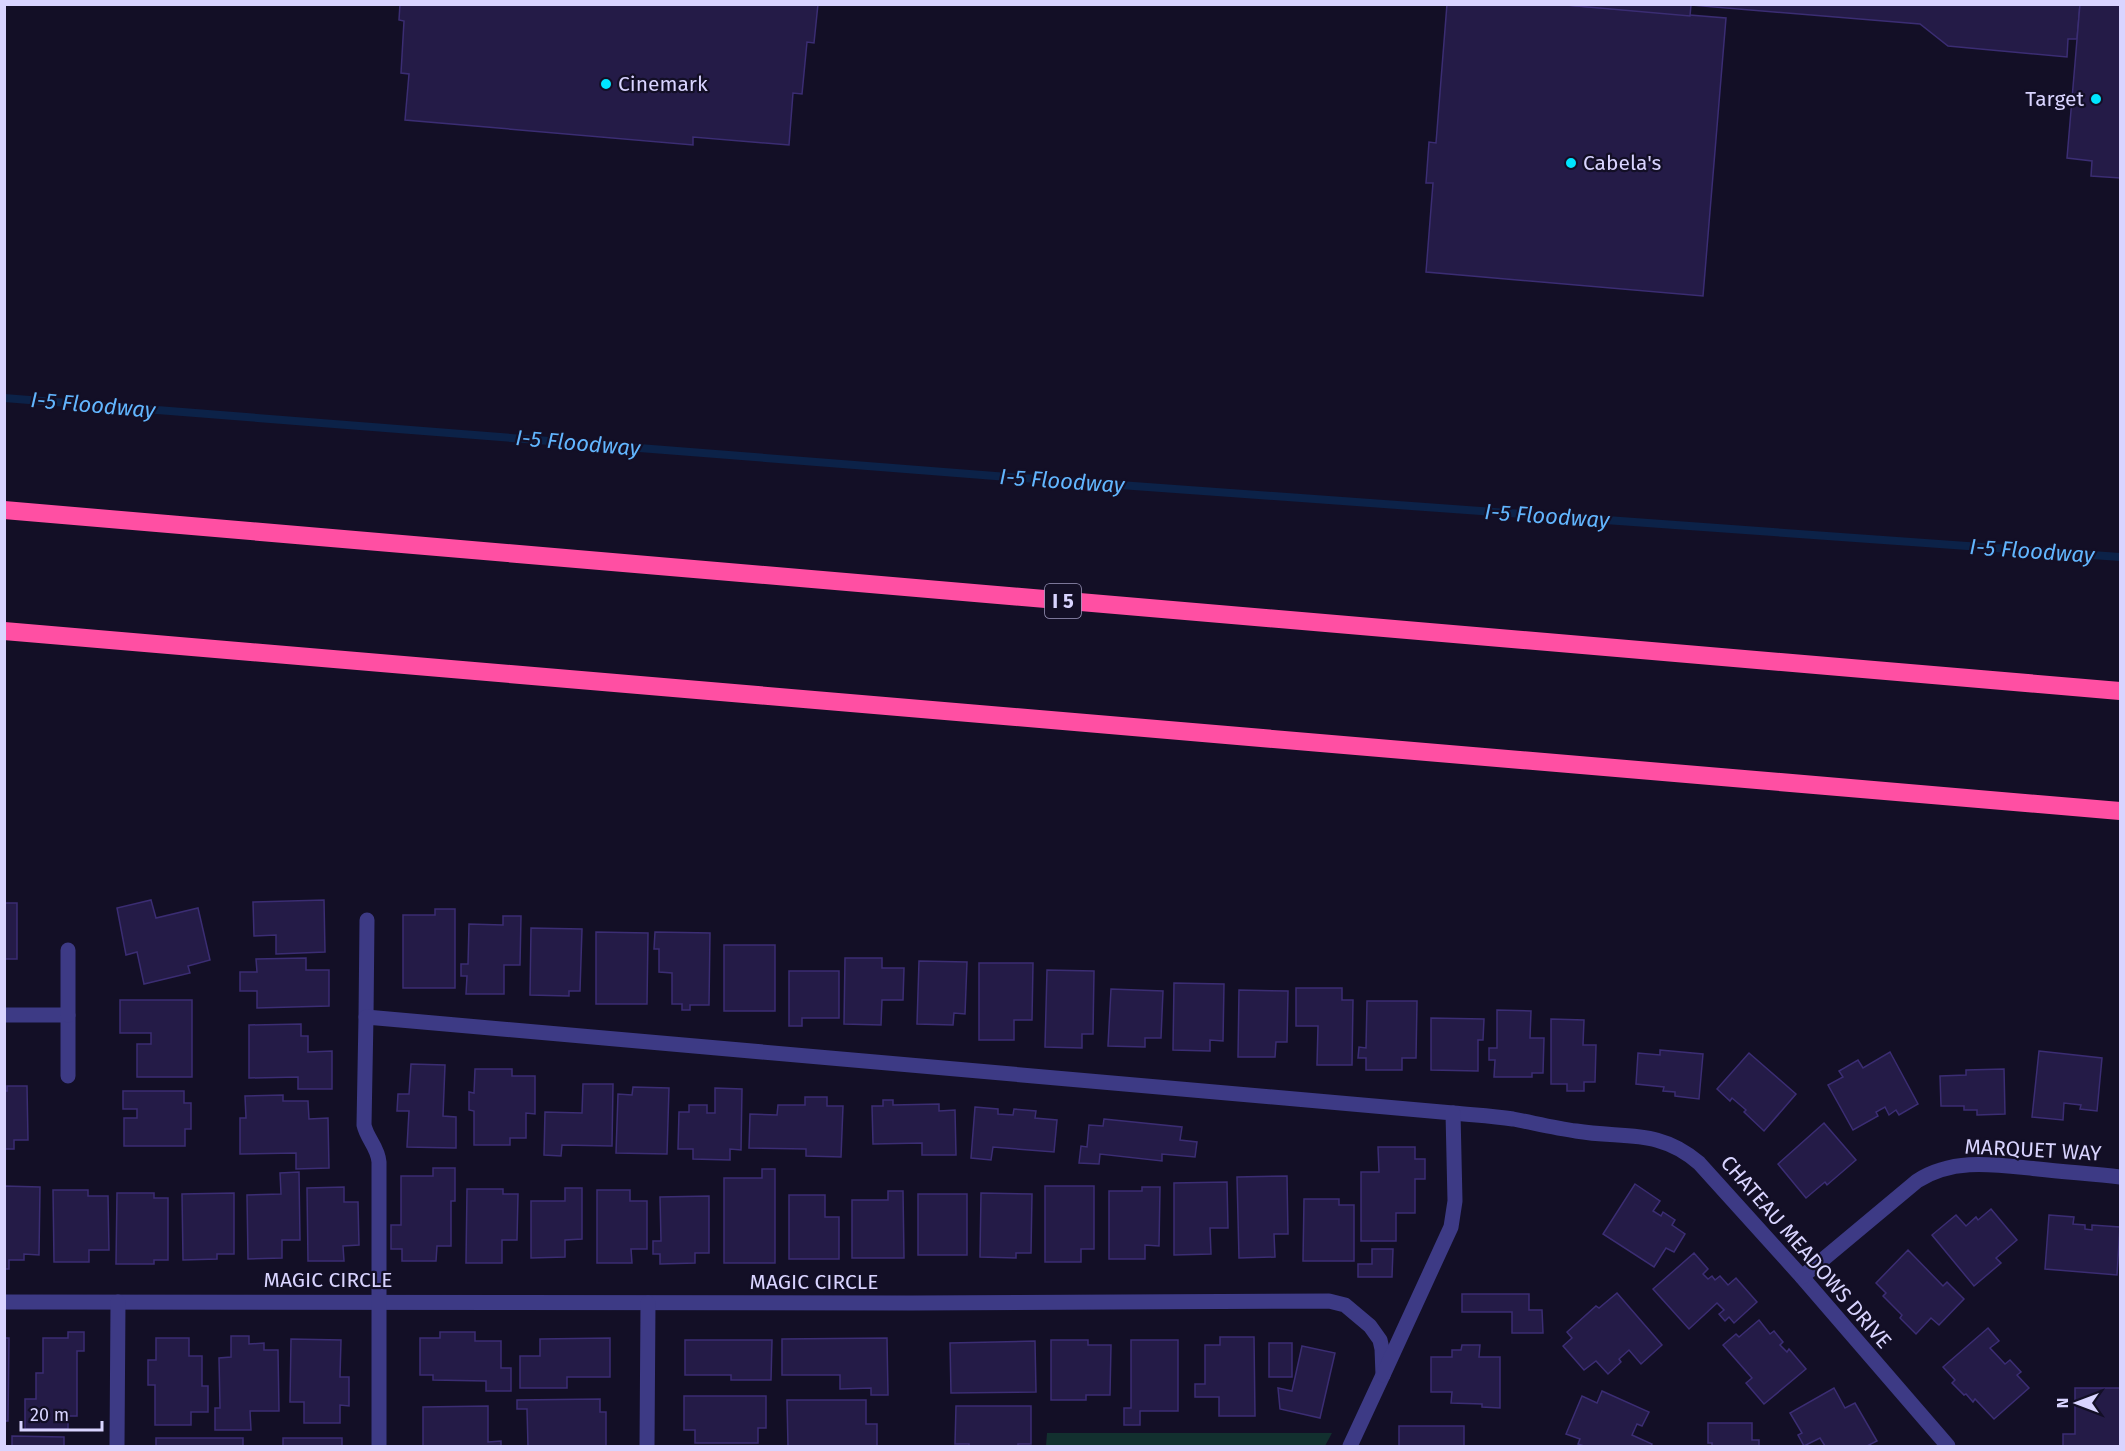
<svg xmlns="http://www.w3.org/2000/svg" width="2125" height="1451" font-family="'Fira Sans',sans-serif">
  <rect width="100%" height="100%" fill="#130f26"/>
  <path fill="#12302f" d="M1047 1433H1332L1325 1446H1046Z"/>
  <g fill="none" stroke-linecap="round" stroke-linejoin="round">
    <path stroke="#0c2248" stroke-width="8" d="M4 398 1008 477 2120 557"/>
  </g>
  <g fill="#241b47" stroke="#3b2d73" stroke-width="1.5">
    <path d="M400 4H818L814 43 807 42 802 94 793 93 789 145 693 137V145L405 120 409 74 401 73 404 21 399 20Z"/>
    <path d="M1447 4H1554L1726 18 1703 296 1426 272 1433 183H1426L1429 142 1436 143Z"/>
    <path d="M1554 4H2080L2077 39H2068L2067 57 1948 46 1920 24 1691 5 1690 16Z"/>
    <path d="M2080 4H2120V178L2091 176 2092 161 2067 158Z"/>
    <path d="M151 900 156 918 198 908 210 960 188 966 190 973 144 984 137 952 126 955 117 908Z"/>
    <path d="M324 900 325 952 276 954V935L254 936 253 902Z"/>
    <rect x="4" y="903" width="13" height="56"/>
    <path d="M435 909H455V988H403V915H435Z"/>
    <path d="M503 916H521L520 965H504V994H466L467 976H461V964H468L469 924 503 925Z"/>
    <path d="M531 928 582 929 580 991H569V996L530 995Z"/>
    <path d="M596 932 648 933 647 1004H596Z"/>
    <path d="M655 932 710 933 709 1005H690V1010H682V1004H672V973L659 972V949H654Z"/>
    <rect x="724" y="945" width="51" height="66"/>
    <path d="M306 958V970H329V1006L257 1008V991H240V972H257L256 959Z"/>
    <path d="M845 958H882V968H904L903 1000H882L881 1025 844 1024Z"/>
    <path d="M919 961 967 962 965 1014 954 1013 953 1025 917 1024Z"/>
    <path d="M979 963H1033L1032 1020H1014V1040H979Z"/>
    <path d="M1047 970 1094 971 1093 1034H1082V1048L1045 1047Z"/>
    <path d="M789 971H839V1018H802V1026H789Z"/>
    <path d="M1174 983 1224 984 1223 1041 1210 1040V1051L1173 1050Z"/>
    <path d="M1296 988H1342V1000H1353L1352 1065H1317L1318 1026H1296Z"/>
    <path d="M1111 989 1163 991 1161 1038H1145V1047L1108 1046Z"/>
    <path d="M1239 990 1288 991 1287 1042H1276L1275 1057H1238Z"/>
    <path d="M120 1000H192V1077H137V1044H151V1033H120Z"/>
    <path d="M1367 1001H1417L1416 1058H1402V1070H1366V1058H1358L1359 1047 1366 1048Z"/>
    <path d="M1497 1010 1531 1011 1530 1038H1544L1543 1073H1532V1077H1494L1495 1060H1489V1048H1497Z"/>
    <path d="M1431 1018 1484 1019 1483 1040H1478V1071L1431 1070Z"/>
    <path d="M1551 1019 1584 1020 1583 1045H1596L1595 1082H1584V1091H1567V1084H1551Z"/>
    <path d="M301 1024V1036H308V1052L332 1051V1089H298V1077L249 1078V1025Z"/>
    <path d="M1660 1050 1703 1054 1699 1099 1675 1096V1092L1663 1091 1664 1087 1636 1084 1638 1053 1660 1055Z"/>
    <path d="M2039 1051 2102 1058 2097 1111 2080 1109 2081 1105 2064 1103 2063 1120 2032 1117Z"/>
    <path d="M1890 1052 1918 1104 1899 1115 1896 1110 1889 1115 1885 1107 1876 1112 1878 1116 1853 1130 1828 1085 1843 1077 1839 1071 1858 1060 1863 1068Z"/>
    <path d="M1749 1053 1796 1094 1764 1131 1744 1112 1746 1110 1732 1098 1730 1101 1717 1089Z"/>
    <path d="M411 1064 445 1065 443 1116 456 1117V1148L407 1147 409 1111H397L398 1094H409Z"/>
    <path d="M475 1069H512V1076H535V1114L526 1113V1138H510V1145H474V1111L469 1110V1092L474 1093Z"/>
    <path d="M2004 1069 2005 1114 1977 1115V1110H1964V1106H1941L1940 1076 1966 1075V1070Z"/>
    <path d="M583 1084H613L612 1146 562 1145 561 1156 544 1155 545 1112 582 1113Z"/>
    <path d="M7 1086H27L28 1140H14V1149H4V1091H7Z"/>
    <path d="M633 1087 669 1088 667 1154 616 1153 618 1094 632 1095Z"/>
    <path d="M715 1088 742 1089 741 1150 730 1149V1160L693 1159V1149H678L679 1112H689V1105H707V1113H715Z"/>
    <path d="M123 1091H184V1103H191V1129H185V1146H124V1118H137V1109H123Z"/>
    <path d="M283 1095V1101H308L309 1119 328 1118 329 1168 296 1169V1153L240 1154V1118H246L245 1096Z"/>
    <path d="M805 1097H827V1106H843L841 1157 806 1156V1149L749 1148 750 1114 777 1115 778 1105H805Z"/>
    <path d="M883 1100H893V1105L939 1104V1111L955 1110 956 1155H922V1143L873 1144 872 1106H883Z"/>
    <path d="M975 1107 998 1109V1114L1013 1115 1014 1109 1036 1111 1035 1118 1057 1120 1054 1152 993 1147 991 1160 971 1158Z"/>
    <path d="M1104 1119 1182 1127 1180 1140 1197 1142 1195 1157 1162 1154V1161L1100 1154 1099 1164 1079 1163 1081 1146 1087 1147 1089 1125 1103 1126Z"/>
    <path d="M1824 1123 1856 1160 1827 1185 1825 1182 1806 1198 1778 1164Z"/>
    <path d="M1378 1147H1415V1159H1425V1179H1415V1213H1396V1241H1361V1172H1379Z"/>
    <path d="M433 1168H455V1201H451V1246H437L436 1261H402V1249H391V1225H401V1176H433Z"/>
    <path d="M762 1169H775V1263H724V1178H762Z"/>
    <path d="M299 1172 300 1240H282V1258L248 1259 247 1195 281 1194 280 1173Z"/>
    <path d="M1287 1176 1288 1234H1274L1275 1257 1239 1258 1237 1177Z"/>
    <path d="M1227 1182 1228 1228H1210L1211 1254 1174 1255V1183Z"/>
    <path d="M1635 1184 1660 1201 1653 1211 1661 1216 1663 1212 1675 1220 1672 1225 1685 1234 1674 1252 1666 1248 1654 1267 1603 1234Z"/>
    <path d="M4 1186 40 1187 39 1255 24 1254V1260H9V1269H4Z"/>
    <path d="M1045 1186H1094V1249H1081V1262H1045Z"/>
    <path d="M344 1187V1202H358L359 1245 343 1246 344 1261H308L307 1188Z"/>
    <path d="M1142 1187H1160L1159 1246 1145 1245V1259H1109V1191H1142Z"/>
    <path d="M565 1188H582V1239L565 1240V1257L531 1258V1201H565Z"/>
    <path d="M467 1189H503V1194H518L517 1240H502V1263H466Z"/>
    <path d="M53 1190H88V1196H108L109 1250H89V1262H54Z"/>
    <path d="M597 1190H630V1201H647V1249H631L632 1263H597Z"/>
    <path d="M888 1191H903L904 1258H852V1200H888Z"/>
    <path d="M117 1193H154V1198H168V1260H154V1264H116Z"/>
    <path d="M234 1193V1254H217V1259L183 1260 182 1194Z"/>
    <path d="M981 1193 1032 1194 1031 1253H1016V1258L980 1257Z"/>
    <rect x="918" y="1194" width="49" height="61"/>
    <path d="M789 1195H825V1217H839V1259H789Z"/>
    <path d="M709 1196V1253H695V1263L660 1264V1254H653V1241H661L660 1197Z"/>
    <path d="M1304 1199H1339V1205H1354V1261H1303Z"/>
    <path d="M1991 1209 2017 1240 1996 1258 2001 1263 1974 1286 1932 1235 1956 1215 1966 1226 1976 1217 1978 1220Z"/>
    <path d="M2049 1215 2074 1217 2073 1224 2085 1225V1229L2092 1230V1225L2120 1227 2117 1275 2045 1269Z"/>
    <path d="M1372 1249H1393L1392 1277H1358V1264H1372Z"/>
    <path d="M1908 1250 1943 1286 1947 1282 1964 1299 1939 1325 1931 1318 1916 1334 1900 1318 1902 1315 1883 1296 1886 1293 1876 1283Z"/>
    <path d="M1694 1253 1708 1269 1703 1274 1708 1279 1712 1276 1715 1280 1720 1276 1728 1285 1736 1278 1757 1302 1734 1323 1729 1317 1725 1321 1719 1314 1724 1310 1717 1303 1689 1329 1653 1289Z"/>
    <path d="M1617 1293 1662 1345 1641 1364 1629 1350 1619 1359 1621 1362 1608 1374 1596 1361 1584 1370 1563 1346 1572 1338 1567 1332 1596 1306 1599 1308Z"/>
    <path d="M1462 1294H1529V1310H1542L1543 1333H1512V1312H1462Z"/>
    <path d="M1759 1320 1770 1334 1774 1331 1783 1342 1780 1345 1787 1352 1789 1349 1806 1369 1764 1404 1746 1383 1752 1378 1723 1345 1736 1334 1739 1337Z"/>
    <path d="M1988 1328 1999 1341 1990 1348 2005 1364 2010 1360 2021 1372 2017 1375 2029 1388 1994 1419 1975 1399 1973 1402 1966 1394 1964 1395 1952 1383 1955 1380 1943 1367Z"/>
    <path d="M68 1332H84V1351H77V1416H68V1429H25V1399H36V1373H43V1338H68Z"/>
    <path d="M440 1332H475V1341H501V1368H511V1391H486V1381L433 1380V1375H420V1338H440Z"/>
    <path d="M231 1336H249V1344L264 1343V1350H278L279 1411H250L251 1430H215V1408H220L219 1358 231 1357Z"/>
    <path d="M1220 1337H1254L1255 1416H1219V1397H1195V1384H1205V1345H1220Z"/>
    <path d="M4 1338H9L8 1421H4Z"/>
    <path d="M156 1338H189V1356H202V1386H208V1412H191V1425H155V1385H148V1360H156Z"/>
    <path d="M610 1338V1377H567V1388H520V1356H540V1339Z"/>
    <path d="M887 1338 888 1395H871V1388L840 1389V1375H782V1339Z"/>
    <path d="M291 1339 341 1340 340 1377H349V1406L340 1405V1423H304V1402H290Z"/>
    <path d="M685 1340H772L771 1380H731V1375H685Z"/>
    <path d="M1051 1340H1088V1345H1111L1110 1395H1086V1400H1051Z"/>
    <path d="M1131 1340H1178V1411H1140V1425H1124V1408H1131Z"/>
    <path d="M1035 1341 1036 1392 951 1393 950 1343Z"/>
    <rect x="1269" y="1343" width="23" height="34"/>
    <path d="M1462 1345H1480L1479 1357H1500V1408L1482 1407V1404L1451 1403 1452 1392H1431V1357H1452V1350H1461Z"/>
    <path d="M1302 1346 1335 1353 1320 1418 1280 1409 1278 1388 1292 1391Z"/>
    <path d="M1834 1388 1845 1408 1855 1403 1877 1441 1867 1446H1825L1820 1438 1804 1446 1798 1435 1802 1433 1790 1413Z"/>
    <path d="M2075 1388H2120V1446H2063V1434H2075Z"/>
    <path d="M1602 1391 1649 1412 1642 1426 1637 1424 1632 1435 1652 1444 1651 1446H1584L1578 1444 1580 1439 1566 1434 1582 1396 1597 1403Z"/>
    <path d="M684 1396H766V1428H758V1443H695V1430H684Z"/>
    <path d="M600 1399V1412H606V1446H528L527 1409H517V1400Z"/>
    <path d="M787 1400H866V1424H877V1446H788Z"/>
    <path d="M488 1406V1442L501 1441V1446H423V1407Z"/>
    <path d="M956 1406H1031V1444H1018V1446H969V1444H955Z"/>
    <path d="M1708 1423H1752V1440H1759V1446H1712V1443H1708Z"/>
    <rect x="1399" y="1426" width="65" height="20"/>
    <path d="M12 1436 64 1437V1446H12Z"/>
    <rect x="156" y="1438" width="87" height="8"/>
    <rect x="283" y="1438" width="59" height="8"/>
  </g>
  <g fill="none" stroke-linecap="round" stroke-linejoin="round">
    <g stroke="#3d3a85" stroke-width="15">
      <path d="M4 1015H68V1076"/>
      <path d="M68 1015V950"/>
      <path d="M366 1017 367 920"/>
      <path d="M1453 1113C1473 1115 1493 1116 1513 1119 1534 1123 1555 1128 1576 1131 1624 1139 1659 1128 1699 1163L1802 1277 1948 1446"/>
      <path d="M1802 1277 1917 1181C1954 1157 1997 1165 2038 1169 2066 1172 2093 1174 2120 1177"/>
      <path d="M4 1302 912 1303 1329 1301 1345 1305 1370 1326 1380 1340 1382 1349 1383 1375 1350 1446"/>
      <path d="M117 1446 118 1302"/>
      <path d="M379 1446V1162C378 1147 367 1139 364 1125L366 1017 1453 1113 1455 1201 1451 1227 1383 1375"/>
      <path d="M647 1446 648 1303"/>
    </g>
    <g stroke="#ff4fa3" stroke-width="18">
      <path d="M4 510 2120 691"/>
      <path d="M4 631 2120 811"/>
    </g>
  </g>
  <g fill="#00e5ff" stroke="#130f26" stroke-width="2">
    <circle cx="606" cy="84" r="6"/>
    <circle cx="2096" cy="99" r="6"/>
    <circle cx="1571" cy="163" r="6"/>
  </g>
  <g text-anchor="middle" dominant-baseline="central" stroke-width="4.5" stroke-linejoin="round" paint-order="stroke">
    <rect fill="#130f26" stroke="#9e99be" stroke-width="1.5" x="1045" y="584" width="36" height="34" rx="4.5"/>
    <g font-size="20" font-weight="bold" fill="#d9d4ff">
      <text x="1063" y="601">I 5</text>
    </g>
    <g font-size="21" fill="#d9d4ff" stroke="#130f26" text-anchor="start">
      <text x="618" y="84">Cinemark</text>
      <text x="2084" y="99" text-anchor="end">Target</text>
      <text x="1583" y="163">Cabela's</text>
    </g>
    <g font-size="21" fill="#d9d4ff" stroke="#130f26">
      <text transform="translate(2033 1150) rotate(3)">MARQUET WAY</text>
      <text transform="translate(1806 1252) rotate(49)">CHATEAU MEADOWS DRIVE</text>
      <text x="328" y="1280">MAGIC CIRCLE</text>
      <text x="814" y="1282">MAGIC CIRCLE</text>
    </g>
    <g font-size="22" font-style="italic" fill="#62b6ff" stroke="#130f26">
      <text transform="translate(93 405) rotate(5)">I-5 Floodway</text>
      <text transform="translate(578 443) rotate(5)">I-5 Floodway</text>
      <text transform="translate(1062 481) rotate(4)">I-5 Floodway</text>
      <text transform="translate(1547 516) rotate(4)">I-5 Floodway</text>
      <text transform="translate(2032 551) rotate(4)">I-5 Floodway</text>
    </g>
  </g>
  <rect width="2125" height="1451" fill="none" stroke="#d9d4ff" stroke-width="12"/>
  <g transform="translate(2077 1403) rotate(270)" stroke="#130f26" stroke-width="4.5" paint-order="stroke">
  <path d="M0-4.5L10 22L0 15L-10 22Z" fill="#d9d4ff"/>
  <text y="-9" font-size="16" font-weight="bold" text-anchor="middle" fill="#d9d4ff">N</text>
  </g>
  <path d="M21 1421v9h81v-9" fill="none" stroke="#d9d4ff" stroke-width="3"/>
  <text x="30" y="1421" font-size="18" fill="#d9d4ff" stroke="#130f26" stroke-width="4.5" paint-order="stroke">20 m</text>
</svg>
